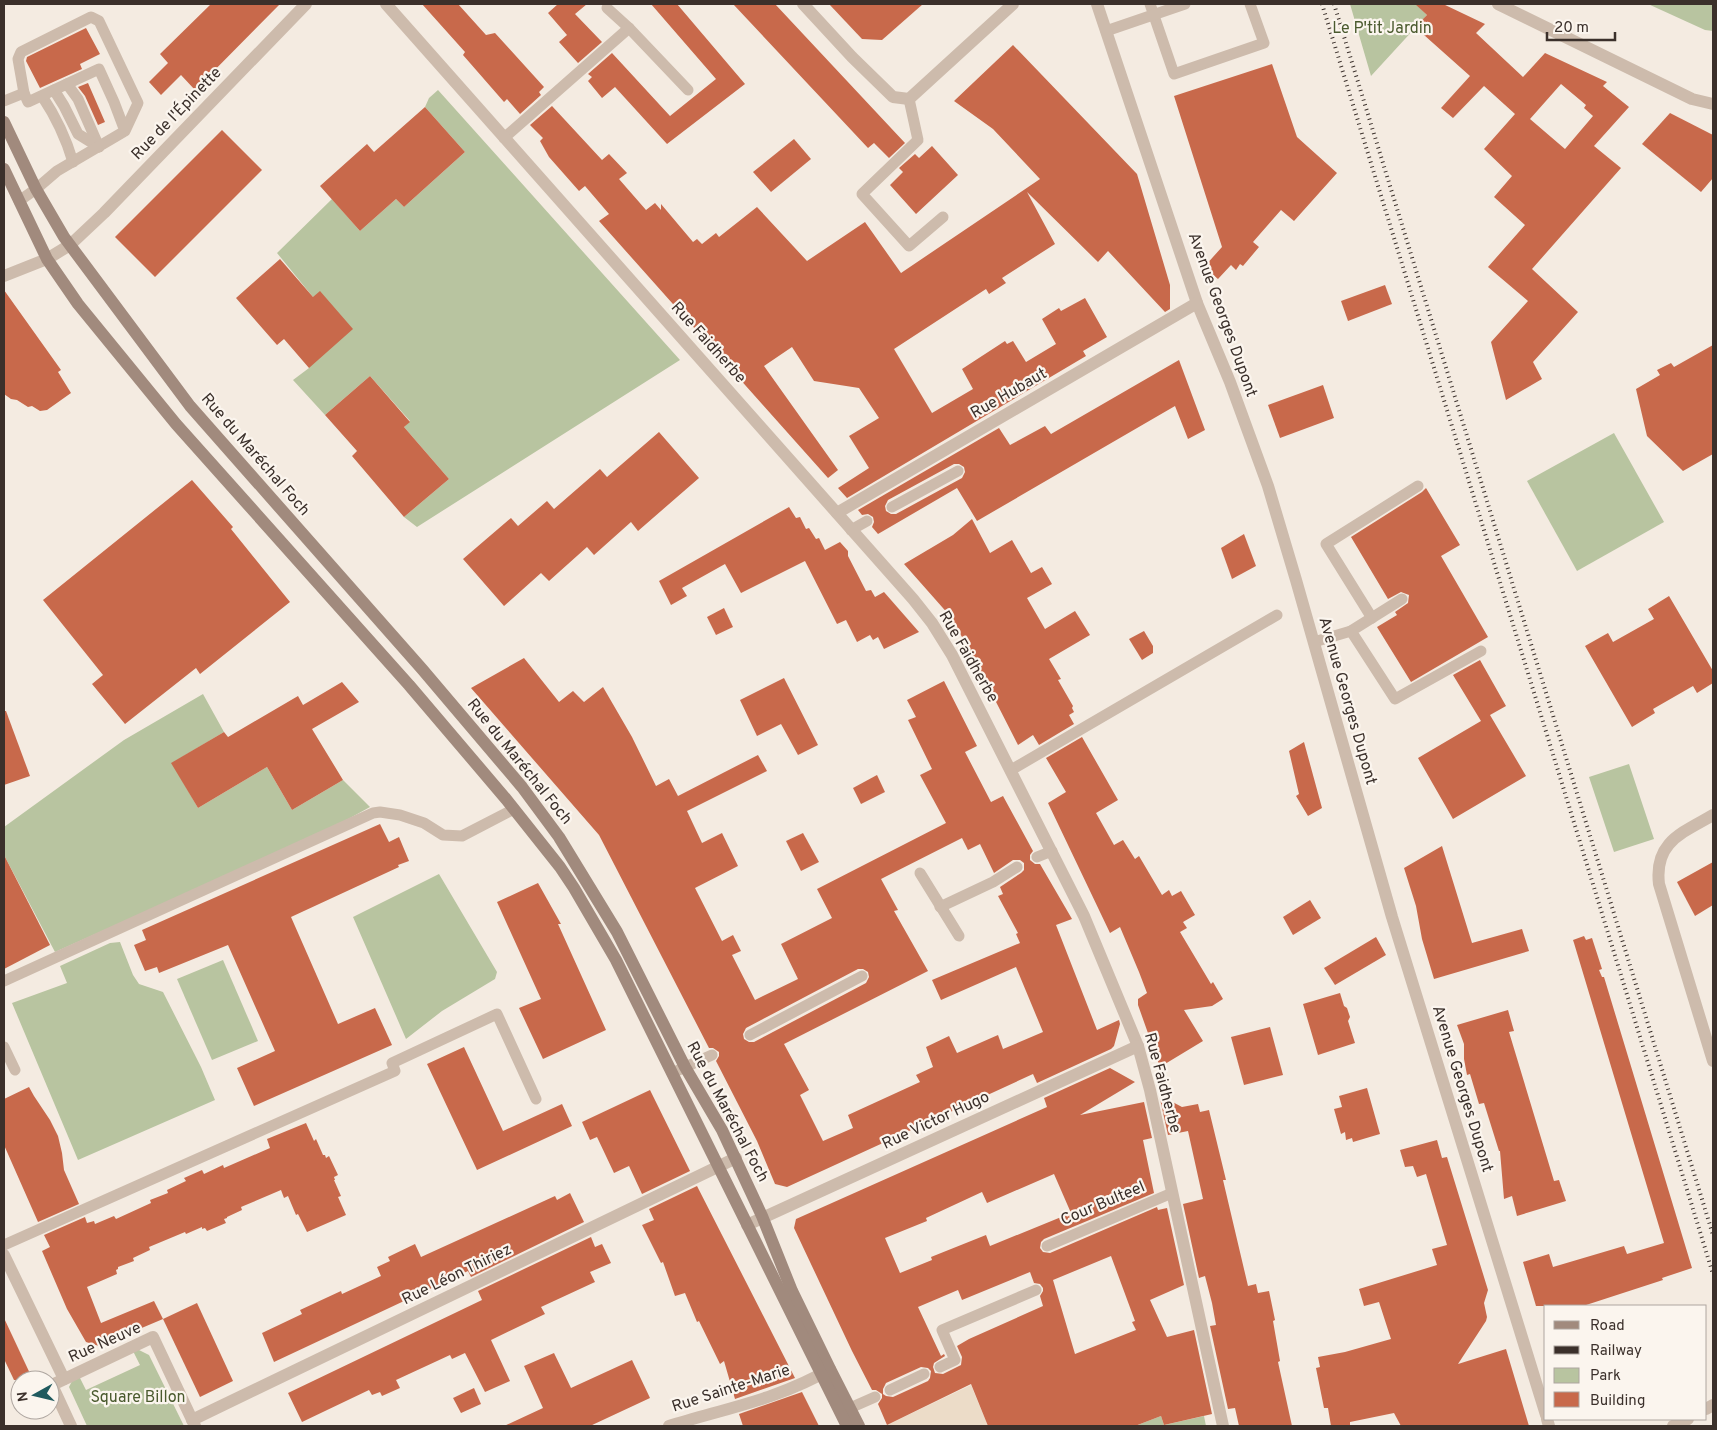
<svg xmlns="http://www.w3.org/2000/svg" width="1717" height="1430" font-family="Overpass,sans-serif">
  <rect width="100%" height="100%" fill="#f4ebe1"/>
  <g fill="#b8c4a0">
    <path d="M1350 4H1423L1420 8 1427 15 1371 76Z"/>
    <path d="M1648 4H1713V31L1705 30Z"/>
    <path d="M438 90 680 360 417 527 404 517 449 479 404 427 410 421 370 376 325 415 293 380 309 368 313 297 277 253 332 199 360 231 396 199 404 207 465 152 425 107 429 98Z"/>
    <path d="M1614 433 1664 522 1577 571 1527 481Z"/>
    <path d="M203 694 224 732 172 763 198 808 267 767 292 810 343 780 370 807 323 833 55 952 4 855V827L124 740Z"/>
    <path d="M1629 764 1654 839 1614 852 1589 777Z"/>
    <path d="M439 874 497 972 495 979 442 1011 406 1039 353 917Z"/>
    <path d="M120 942 133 975 139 984 163 992 201 1067 215 1100 78 1160 12 1003 67 983 60 966 110 943Z"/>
    <path d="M223 960 258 1041 212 1060 177 979Z"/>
    <path d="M137 1349 149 1355 184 1426H87L69 1387 73 1379 79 1376 86 1390 140 1365 133 1351Z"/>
    <path d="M1161 1416 1164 1425 1204 1416 1206 1426H1135Z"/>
  </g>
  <path fill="#ecdcc8" d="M971 1385 988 1426H888L887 1425Z"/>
  <g fill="#c8694b" fill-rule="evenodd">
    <path d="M211 4H280L195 90 181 75 161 95 149 82 168 63 160 54Z"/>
    <path d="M422 4H458L486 35 495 33 544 87 539 92 541 95 520 114 507 99 504 102 463 55 465 52Z"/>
    <path d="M558 4H587L575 14 602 42 578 63 559 42 567 35 548 13Z"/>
    <path d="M651 4H677L745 84 667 144 615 87 602 98 588 81 592 77 588 74 612 53 670 116 716 79Z"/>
    <path d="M733 4H775L905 143 889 158 874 143 868 148Z"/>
    <path d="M829 4H923L882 40 862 39Z"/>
    <path d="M1415 4H1443L1485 24 1476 33 1523 77 1545 53 1607 82 1603 86 1629 107 1594 146 1621 168 1532 269 1578 312 1533 362 1542 379 1506 400 1491 342 1528 301 1488 267 1525 225 1494 197 1512 176 1484 149 1515 114 1484 86 1453 118 1441 108 1470 76 1415 27 1427 15ZM1561 84 1586 105 1584 108 1593 116 1565 149 1530 119Z"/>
    <path d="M86 28 100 54 80 64 82 69 40 88 26 61 27 57Z"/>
    <path d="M1013 45 1137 174 1170 285V309L1165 312 1108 251 1098 262 1027 192 1055 244 1002 278 1006 283 989 294 986 289 894 349 932 413 973 389 962 369 1005 341 1007 344 1013 341 1026 362 1056 344 1042 319 1059 308 1061 311 1085 298 1107 337 1083 351 1086 356 847 498 838 488 869 468 849 436 879 418 859 388 814 381 792 347 764 366 838 470 828 478 599 221 609 214 585 186 579 191 549 157 540 141 543 138 530 125 552 106 602 160 609 154 627 173 619 179 646 210 655 203 661 210V204L693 242 697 239 702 244 716 233 719 237 757 207 807 261 865 222 901 273 1040 179 993 129 954 101Z"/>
    <path d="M1272 64 1297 137 1337 173 1294 221 1281 210 1253 242 1259 247 1243 266 1240 264 1236 270 1231 265 1218 279 1204 267 1222 247 1174 96Z"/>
    <path d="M88 83 105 122 98 125 85 96 78 87Z"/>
    <path d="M425 107 465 152 404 207 396 199 360 231 320 186 367 144 374 152Z"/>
    <path d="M1670 113 1713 135V178L1701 192 1642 144Z"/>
    <path d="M222 130 262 170 155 277 115 237Z"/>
    <path d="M794 139 811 159 771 192 753 172Z"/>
    <path d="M932 146 958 175 916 214 890 185 903 172 899 168 915 154 919 158Z"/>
    <path d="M280 259 313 297 320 291 353 329 309 368 284 339 277 345 236 298Z"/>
    <path d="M1385 285 1392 304 1348 321 1341 301Z"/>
    <path d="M4 290 61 370 58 372 71 393 47 410 40 411 32 406 28 407 17 400 11 399 4 394Z"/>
    <path d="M1713 345V454L1683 471 1647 436 1636 389 1660 375 1657 370 1671 363 1674 367Z"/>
    <path d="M1179 360 1205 430 1188 439 1175 406 977 521 957 488 878 534 872 527 874 522 873 517 868 514 862 515 858 510 999 428 1010 445 1045 426 1051 434ZM954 464H959L964 467 965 472 962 478 896 514H891L886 511 885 506 888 500Z"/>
    <path d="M370 376 410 422 404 427 449 479 404 517 352 456 357 451 325 415Z"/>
    <path d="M1323 385 1334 418 1280 438 1268 405Z"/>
    <path d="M659 432 699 478 638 531 631 522 594 555 587 547 549 581 541 573 504 606 463 559 511 518 518 526 547 501 554 509 600 469 607 477Z"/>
    <path d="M192 480 233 527 231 529 290 602 200 674 196 668 125 724 92 684 103 675 43 600Z"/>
    <path d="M1426 488 1460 545 1441 556 1488 637 1411 682 1377 627 1397 615 1395 612 1408 603 1409 595 1401 592 1388 599 1351 537 1422 492Z"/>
    <path d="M789 507 796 518 800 517 806 529 809 528 816 539 819 538 825 550 840 542 848 551V556L866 591 871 590 875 597 884 592 919 632 884 649 878 637 873 640 870 635 857 642 846 620 837 624 805 561 741 593 725 564 682 588 687 596 671 605 659 581Z"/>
    <path d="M972 519 990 553 1012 540 1031 573 1042 567 1052 584 1027 598 1045 629 1075 611 1090 635 1049 659 1061 679 1058 680 1073 706 1072 708 1074 712 1069 715 1074 724 1039 745 1033 735 1018 745 970 651 950 616 904 564 953 535Z"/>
    <path d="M1244 534 1256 566 1232 579 1221 548Z"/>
    <path d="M1669 596 1713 671V683L1697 693 1693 686 1653 709 1655 713 1632 727 1585 646 1608 633 1613 642 1654 619 1648 609Z"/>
    <path d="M724 608 733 627 716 635 707 617Z"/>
    <path d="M1144 631 1153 646V653L1142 660 1129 639Z"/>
    <path d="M524 658 559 702 573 691 584 702 603 687 632 737 656 786 669 779 678 796 758 755 767 771 687 811 702 843 722 833 738 866 695 888 722 941 733 935 741 951 732 955 755 1000 798 979 781 944 832 918 817 889 946 823 920 775 932 769 908 720 916 717 907 700 944 681 977 746 965 752 991 802 1003 796 1033 851 1030 855V860L1035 864H1040L1072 919 1056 925 1097 1030 1119 1020 1120 1024 1114 1046 1111 1049 1037 1083 1033 1074 787 1187 775 1184 757 1141 716 1061 719 1056V1052L713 1048H709L599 835 471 688ZM962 838 968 850 980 844 994 873 1013 860H1020L1024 863V870L1021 873 1000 887 1003 894 998 896 1018 933 1016 934 1020 943 932 980 941 1000 1016 967 1043 1032 1003 1049 998 1035 957 1053 949 1036 926 1047 933 1067 916 1075 920 1082 848 1115 853 1128 823 1141 800 1095 809 1090 784 1044 928 971 894 911 898 910 881 879ZM858 969H863L868 972 869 977 866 983 754 1042H749L744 1039 743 1034 746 1028Z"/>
    <path d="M1480 660 1506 706 1490 715 1526 776 1453 819 1418 758 1481 721 1453 675Z"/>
    <path d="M784 678 818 745 798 755 781 724 757 736 740 700Z"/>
    <path d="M342 682 359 702 312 729 343 780 292 810 267 767 198 808 171 763 224 732 228 737 298 696 303 705Z"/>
    <path d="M4 711H6L30 776 4 785Z"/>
    <path d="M1082 737 1118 800 1096 813 1114 845 1123 840 1135 859 1139 856 1162 895 1169 890 1172 896 1181 891 1195 915 1183 922 1187 928 1180 932 1211 984 1213 982 1223 999 1212 1006 1184 1010 1203 1041 1160 1067 1138 1005V999L1147 993 1139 972 1120 927 1110 933 1048 803 1066 792 1046 758Z"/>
    <path d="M1304 742 1322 808 1308 816 1296 796 1299 794 1289 751Z"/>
    <path d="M877 775 885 792 861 804 853 788Z"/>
    <path d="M380 824 389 842 399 837 409 861 398 865 399 867 291 917 338 1024 375 1008 392 1045 254 1106 237 1068 275 1051 228 945 159 973 157 967 145 971 134 945 146 940 142 930Z"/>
    <path d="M803 833 819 862 801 871 786 841Z"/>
    <path d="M1442 846 1472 943 1522 929 1529 951 1434 979 1422 939 1416 906 1404 868Z"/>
    <path d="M4 855 50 945 4 969Z"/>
    <path d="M1713 862V905L1695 916 1677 882Z"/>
    <path d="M538 883 561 924H558L606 1030 543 1059 519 1008 541 999 497 902Z"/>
    <path d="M1310 900 1321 918 1293 935 1283 917Z"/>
    <path d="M1584 936 1586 940 1592 938 1602 969 1599 970 1602 977H1604L1692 1268 1662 1278 1663 1280 1583 1306H1536L1523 1262 1549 1254 1553 1267 1624 1246 1627 1254 1664 1243 1574 943 1573 940Z"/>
    <path d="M1376 937 1386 955 1335 985 1324 968Z"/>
    <path d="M1340 993 1344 1006 1347 1008 1350 1017 1348 1021 1355 1043 1318 1055 1303 1004Z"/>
    <path d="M1508 1010 1514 1031 1509 1032 1554 1181 1559 1180 1566 1201 1517 1216 1512 1196 1504 1199 1500 1151H1499L1484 1103 1479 1104 1470 1074 1467 1075 1464 1059V1044L1457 1025Z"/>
    <path d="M1270 1027 1283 1075 1244 1085 1231 1037Z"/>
    <path d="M464 1047 503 1131 562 1104 572 1126 477 1170 427 1064Z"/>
    <path d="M1110 1068 1135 1082 1080 1115 1144 1102 1152 1138 1143 1140 1154 1193 1044 1239 1041 1242 1040 1248 1043 1252 1050 1253 1157 1207 1158 1210 1167 1208 1184 1285 1150 1300 1167 1337 1194 1330 1212 1414 1164 1425 1161 1416 1135 1426H988L971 1384 887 1425 878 1404 882 1398V1394L876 1390H872L852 1351 794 1228 796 1219 1047 1107 1044 1098ZM1054 1174 1071 1213 990 1246 986 1235 931 1257 932 1260 900 1273 885 1238 927 1221 926 1218 982 1192 987 1203ZM1111 1256 1135 1321 1132 1322 1136 1330 1075 1354 1053 1280ZM1030 1272 1034 1283 1040 1284 1043 1288V1291L1040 1296 1043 1306 969 1339 957 1346 962 1357 961 1365 943 1374 935 1373 933 1367 934 1363 945 1356 944 1354 941 1356 918 1307 958 1290 962 1300ZM921 1367 928 1368 931 1371 930 1378 928 1381 893 1397 886 1396 883 1394V1389L886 1383Z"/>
    <path d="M29 1087 34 1096 50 1120 58 1136 62 1153 64 1170 79 1204 38 1222 4 1145V1099Z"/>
    <path d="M1367 1088 1380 1134 1353 1142 1352 1138 1346 1140 1345 1132 1341 1134 1334 1109 1342 1107 1339 1096Z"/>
    <path d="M650 1090 690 1171 642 1194 629 1166 614 1173 597 1137 590 1140 582 1122Z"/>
    <path d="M1165 1098 1182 1107 1198 1104 1200 1112 1209 1110 1226 1180H1223L1248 1286 1256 1284 1258 1293 1269 1291 1275 1320 1273 1321 1280 1361 1278 1362 1292 1426H1239L1235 1408 1228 1409 1210 1326 1216 1325 1212 1303 1205 1276 1199 1278 1183 1204 1203 1199 1188 1131 1168 1135 1160 1099Z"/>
    <path d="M306 1123 314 1141 316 1139 323 1155H325L326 1158 329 1156 338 1175 334 1177 335 1180H334L341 1196 338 1197 346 1215 307 1232 298 1214 296 1215 288 1196 284 1198 281 1190 241 1207 242 1210 227 1217V1218L224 1219 226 1223 207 1231 205 1228 202 1229V1227L186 1234 185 1232 149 1247 150 1250 133 1258 134 1261 118 1267V1269L116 1270 117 1274 87 1287 101 1323 154 1301 163 1319 99 1346 86 1342 67 1309 42 1251 50 1247 44 1235 85 1217 87 1223 94 1221 95 1224 114 1216 116 1219 151 1203 150 1200 168 1193 167 1190 186 1181 184 1178 202 1170 204 1174 223 1165 224 1168 270 1148 267 1139Z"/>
    <path d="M1437 1140 1442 1158 1447 1157 1488 1290 1484 1303 1487 1317 1486 1321 1458 1364 1506 1349 1529 1426H1401L1394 1413 1350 1422V1426H1331L1328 1408H1324L1316 1368 1320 1367 1318 1357 1345 1352 1391 1339 1379 1302 1364 1306 1359 1289 1437 1265 1432 1249 1447 1245 1426 1174 1417 1177 1413 1166 1405 1167 1400 1150Z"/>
    <path d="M697 1186 795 1378 735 1399 724 1361 720 1364 699 1321 697 1322 685 1293 675 1296 663 1262 661 1263 642 1225 654 1220 649 1209Z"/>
    <path d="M570 1193 584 1222 471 1277 468 1271 274 1362 262 1333 302 1314 300 1310 341 1291 342 1294 381 1276 377 1267 390 1261 388 1257 415 1244 421 1257 555 1196 557 1200Z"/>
    <path d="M591 1237 595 1247 602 1244 611 1263 590 1272 595 1282 541 1307 545 1314 491 1340 510 1381 485 1392 465 1353 452 1359 450 1355 396 1380 400 1388 382 1396 380 1392 372 1395 369 1390 302 1422 288 1393 482 1300 478 1291Z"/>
    <path d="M197 1303 233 1381 200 1397 163 1319Z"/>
    <path d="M4 1318 33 1380H14L4 1359Z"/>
    <path d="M554 1353 571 1388 632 1360 650 1398 590 1426H504L543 1408 524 1366Z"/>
    <path d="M474 1388 481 1404 461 1413 453 1398Z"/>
    <path d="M802 1392 819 1426H743L739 1414Z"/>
  </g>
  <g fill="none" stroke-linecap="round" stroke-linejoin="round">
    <g stroke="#cdbbac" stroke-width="11">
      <path d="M1150 4 1174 74 1264 43 1250 4"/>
      <path d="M607 8 629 28 688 90"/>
      <path d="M1106 31 1185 4"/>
      <path d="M67 84 78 99 99 147"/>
      <path d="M54 90 64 106 78 134 99 147"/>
      <path d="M42 96C56 117 66 138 73 162"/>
      <path d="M909 99 918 140 862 194 909 246 943 217"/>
      <path d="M4 101 24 93"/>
      <path d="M504 138 629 28"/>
      <path d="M19 201 36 189 57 171 125 131 138 103 99 21 91 17 21 52 18 59 24 93 28 102 99 69 114 102 125 131"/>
      <path d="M892 507 958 471"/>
      <path d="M851 530 867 521"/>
      <path d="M1402 599 1351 631 1395 699 1481 651"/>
      <path d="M1372 618 1326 544 1418 486"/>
      <path d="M1314 642 1351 631"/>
      <path d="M1011 770 1277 615"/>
      <path d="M1037 857 1052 851"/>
      <path d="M920 873 959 936"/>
      <path d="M940 907 993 882 1017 867"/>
      <path d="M4 981 373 813 380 812 400 815 424 823 443 835 462 836 514 809"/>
      <path d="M750 1035 862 976"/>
      <path d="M4 1047 15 1070"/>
      <path d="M672 1073 712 1055"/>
      <path d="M4 1245 395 1071 392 1063 497 1014 536 1099"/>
      <path d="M1047 1246 1172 1193"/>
      <path d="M940 1367 955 1360 942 1330 1036 1290"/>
      <path d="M890 1390 924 1374"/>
      <path d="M850 1408 875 1397"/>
    </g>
    <g stroke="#cdbbac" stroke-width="12">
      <path d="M386 4 913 599 932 623 952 655 1084 916 1138 1046 1150 1090 1223 1426"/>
      <path d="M803 4 852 57 893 97 909 99 1013 4"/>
      <path d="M1097 4 1197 303 1230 382 1268 486 1296 580 1392 917 1546 1415"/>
      <path d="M4 276 47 259 70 245 104 213 306 4"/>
      <path d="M837 513 1197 303"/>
      <path d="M1713 815C1682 833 1654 842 1659 884L1713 1061"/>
      <path d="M747 1225 1138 1046"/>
      <path d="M4 1255 64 1379"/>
      <path d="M1547 1419 1549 1426"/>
      <path d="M192 1420 736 1158"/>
      <path d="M71 1426 52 1385 153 1337 195 1426"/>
      <path d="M669 1426C723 1409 780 1399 830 1369"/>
    </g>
    <g stroke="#cdbbac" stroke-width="12">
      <path d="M1498 4 1692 99 1713 104"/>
      <path d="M1706 1409 1713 1405"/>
      <path d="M1673 1426 1688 1419"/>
    </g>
    <g stroke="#a18a7d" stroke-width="12">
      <path d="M4 122 36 189 64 237 190 406 422 669 522 787 559 837 617 932 685 1067 722 1130 762 1216 792 1291 830 1369 859 1426"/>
      <path d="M4 169 47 259 78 304 176 424 409 685 506 799 560 867 574 888 616 960 847 1426"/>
    </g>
    <g stroke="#3b302b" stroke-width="4" stroke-dasharray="1 4" stroke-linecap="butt">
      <path d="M1322 4 1713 1274"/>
      <path d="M1334 4 1713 1235"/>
    </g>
  </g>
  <g text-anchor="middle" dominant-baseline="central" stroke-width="4.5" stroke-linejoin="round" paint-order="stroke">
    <g font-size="16" fill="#4a5a2e" stroke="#fbf5ee">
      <text x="1382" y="29">Le P'tit Jardin</text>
      <text x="138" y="1398">Square Billon</text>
    </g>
    <g font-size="16" fill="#3b302b" stroke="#fbf5ee">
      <text transform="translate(177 114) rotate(-46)">Rue de l'Épinette</text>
      <text transform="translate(1222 315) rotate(70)">Avenue Georges Dupont</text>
      <text transform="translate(708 343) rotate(48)">Rue Faidherbe</text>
      <text transform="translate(1009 394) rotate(-30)">Rue Hubaut</text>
      <text transform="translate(255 455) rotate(49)">Rue du Maréchal Foch</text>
      <text transform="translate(968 657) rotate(60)">Rue Faidherbe</text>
      <text transform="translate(1347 701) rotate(74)">Avenue Georges Dupont</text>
      <text transform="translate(519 762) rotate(51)">Rue du Maréchal Foch</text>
      <text transform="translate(1162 1083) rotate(75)">Rue Faidherbe</text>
      <text transform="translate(1462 1089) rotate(73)">Avenue Georges Dupont</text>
      <text transform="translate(727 1112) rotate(62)">Rue du Maréchal Foch</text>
      <text transform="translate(936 1121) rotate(-25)">Rue Victor Hugo</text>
      <text transform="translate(1103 1204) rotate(-23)">Cour Bulteel</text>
      <text transform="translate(457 1275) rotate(-26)">Rue Léon Thiriez</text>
      <text transform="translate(105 1343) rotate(-24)">Rue Neuve</text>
      <text transform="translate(731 1389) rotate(-18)">Rue Sainte-Marie</text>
    </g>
  </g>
  <rect width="1717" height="1430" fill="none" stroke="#3b302b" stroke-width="10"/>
  <rect x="1544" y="1305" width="162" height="115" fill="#fbf5ee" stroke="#aea6a0"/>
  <rect x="1554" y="1321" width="25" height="8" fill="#a18a7d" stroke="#aea6a0"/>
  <text x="1590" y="1330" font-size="15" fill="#3b302b">Road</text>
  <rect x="1554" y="1346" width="25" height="8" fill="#3b302b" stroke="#aea6a0"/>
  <text x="1590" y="1355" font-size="15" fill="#3b302b">Railway</text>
  <rect x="1554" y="1368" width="25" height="15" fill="#b8c4a0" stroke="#aea6a0"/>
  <text x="1590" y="1380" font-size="15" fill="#3b302b">Park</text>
  <rect x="1554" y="1392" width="25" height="15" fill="#c8694b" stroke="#aea6a0"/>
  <text x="1590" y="1405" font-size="15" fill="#3b302b">Building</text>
  <g transform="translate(35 1395) rotate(262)"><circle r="24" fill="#fbf5ee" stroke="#aea6a0"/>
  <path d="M0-4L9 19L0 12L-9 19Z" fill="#1f5a5e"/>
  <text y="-8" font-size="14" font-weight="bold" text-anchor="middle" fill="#3b302b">N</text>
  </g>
  <path d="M1547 32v8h68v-8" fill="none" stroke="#3b302b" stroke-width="2.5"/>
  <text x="1554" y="32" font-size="15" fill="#3b302b" stroke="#fbf5ee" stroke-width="4" paint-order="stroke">20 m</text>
</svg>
